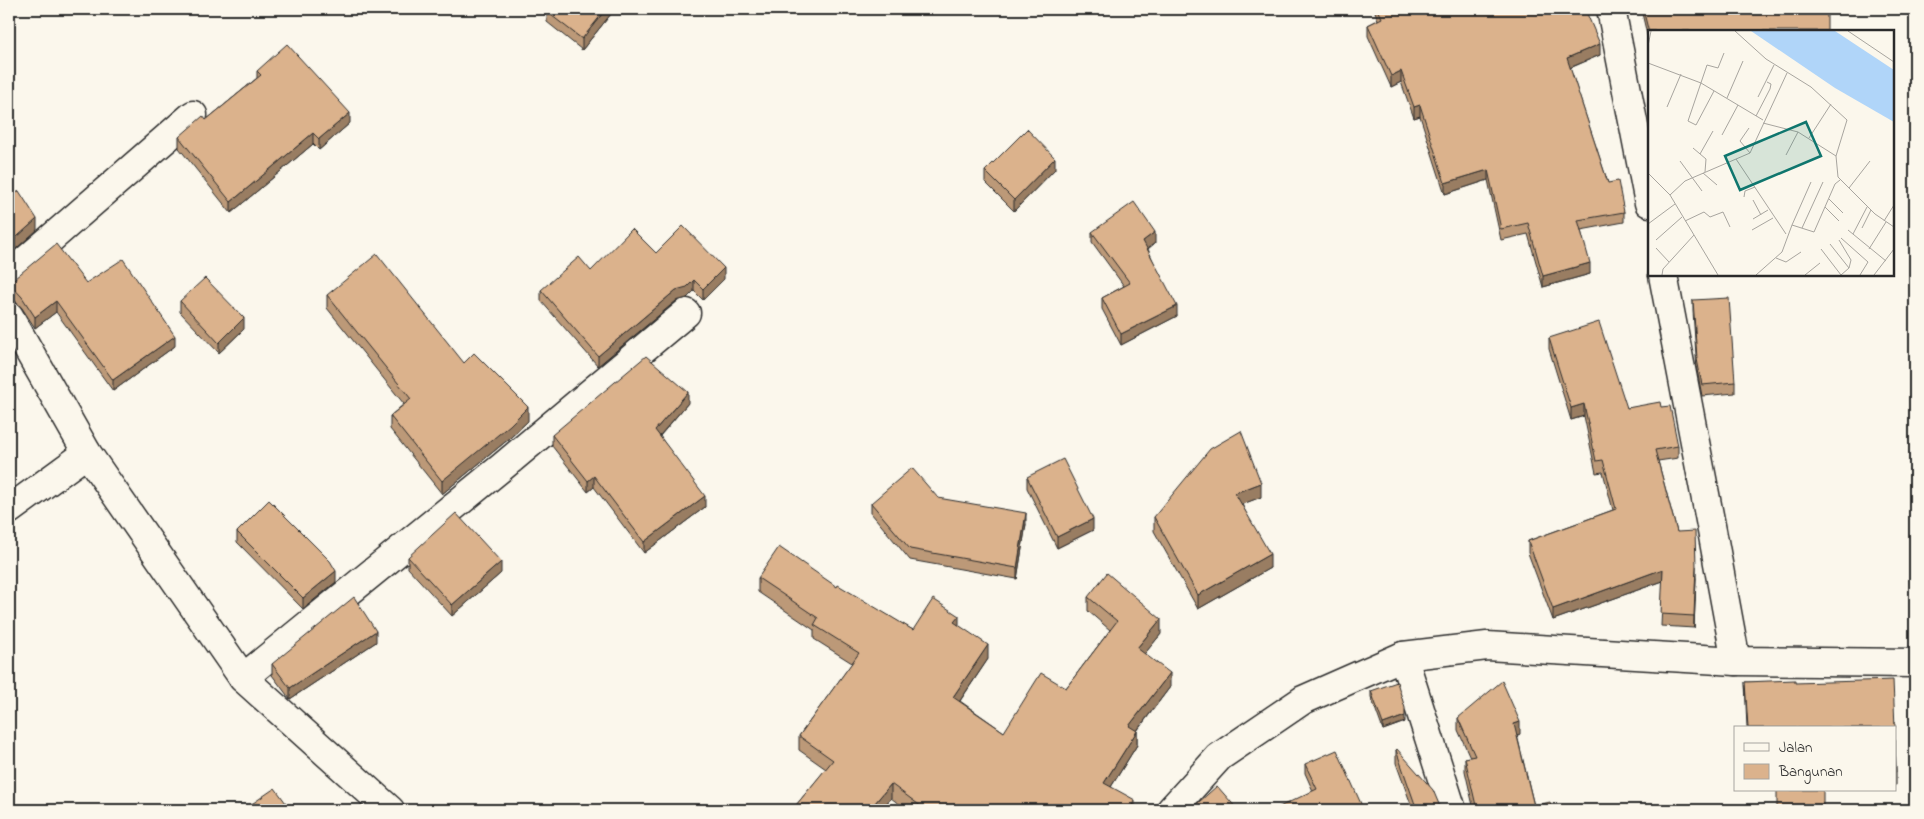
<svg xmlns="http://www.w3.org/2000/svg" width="1924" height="819" font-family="'Indie Flower',sans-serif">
  <rect width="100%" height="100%" fill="#fbf7ec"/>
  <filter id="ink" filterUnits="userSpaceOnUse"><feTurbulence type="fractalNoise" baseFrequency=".02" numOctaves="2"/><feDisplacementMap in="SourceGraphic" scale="10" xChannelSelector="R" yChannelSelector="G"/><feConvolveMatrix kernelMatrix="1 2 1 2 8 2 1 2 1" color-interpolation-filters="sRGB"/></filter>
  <g filter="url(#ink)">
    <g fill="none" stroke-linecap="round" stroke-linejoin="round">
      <defs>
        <g id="street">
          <path d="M1611 9 1649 203"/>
          <path d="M9 275 193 115"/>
          <path d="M1663 275 1713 536 1736 661"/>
          <path d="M9 316 87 453 243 678 390 810"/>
          <path d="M9 510 87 453"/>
          <path d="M1403 656 1452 810"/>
          <path d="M243 678 502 467 686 313"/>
          <path d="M1171 810 1219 757 1303 700 1403 656 1487 646 1736 661 1915 663"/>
        </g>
      </defs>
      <use href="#street" stroke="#2b2b2b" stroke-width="31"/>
      <use href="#street" stroke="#fbf7ec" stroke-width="28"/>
    </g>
    <g fill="#bc9978" stroke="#2b2b2b">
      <path d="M615 9 582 50 547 22V12Z"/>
      <path d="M1374 9H1585L1600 55 1570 68 1608 183 1624 212V222L1581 230 1590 274 1543 287 1528 234 1501 240 1488 180 1445 194 1420 116 1414 118 1401 82 1391 87 1368 36V25L1378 20Z"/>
      <path d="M1641 9H1827L1649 31V43Z"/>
      <path d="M257 71 350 123 319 150 313 144 231 213 179 148V137L206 120 257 78Z"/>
      <path d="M1055 169 1014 211 985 182V171Z"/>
      <path d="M1092 232 1155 243 1148 249 1177 316 1121 345 1102 309V298L1124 286 1092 242Z"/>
      <path d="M656 253 724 279 703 300 694 291 687 298 676 301 598 366 541 301V290Z"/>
      <path d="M9 283H86L175 346 113 391 56 312 35 328 22 308 9 294Z"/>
      <path d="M327 295 464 363 528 421 510 438 442 494 390 429V416L404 404 327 308Z"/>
      <path d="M1693 300 1735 382V393L1702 396 1697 370 1693 311Z"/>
      <path d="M180 301 244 329 219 353 180 312Z"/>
      <path d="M1549 338 1627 408 1661 407 1678 446V458L1658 461 1677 532 1696 578 1694 628 1661 626 1663 581 1553 620 1528 553V541L1613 510 1603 472 1596 473 1584 416 1571 420 1549 349Z"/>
      <path d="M688 403 660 436 705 507 644 553 594 487 588 492 552 446V435Z"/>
      <path d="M1027 477 1093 530 1057 548 1027 488Z"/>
      <path d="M1261 497 1242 504 1270 568 1198 609 1154 531V517Z"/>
      <path d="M871 503 1026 524 1017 579 910 560 871 513Z"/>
      <path d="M237 532 336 582 303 609 237 542Z"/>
      <path d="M408 557 501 573 452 616 408 568Z"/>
      <path d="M758 578 837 587 913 630 959 625 988 659 960 701 1004 732 1066 688 1110 630 1088 611V597L1161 634 1144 654 1170 687 1137 731V745L1111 787 1135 810H907L891 798 881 810H792L826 769 799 750V736L852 663 814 639V630L758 592Z"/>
      <path d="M376 642 290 699 272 675V664Z"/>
      <path d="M1745 682 1795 683 1895 728H1747Z"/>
      <path d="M1371 691 1405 722 1383 730 1371 697Z"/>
      <path d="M1458 718 1520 734 1517 735 1534 806 1552 810H1474L1465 771V758L1470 757 1458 730Z"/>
      <path d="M1895 739 1896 772V785H1895Z"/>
      <path d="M1396 750 1441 809 1444 810H1413L1396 763Z"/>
      <path d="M1305 764 1362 810 1313 791 1305 773Z"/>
    </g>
    <g fill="#997d62" stroke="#2b2b2b">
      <path d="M606 9H615L582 50V39Z"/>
      <path d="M1600 44V55L1567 69V58Z"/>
      <path d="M1401 71V82L1391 87V76Z"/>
      <path d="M1420 105V116L1414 118V107Z"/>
      <path d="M350 113V123L319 150V139Z"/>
      <path d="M313 133V144L231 213V202Z"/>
      <path d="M1055 158V169L1014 211V200Z"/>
      <path d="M1488 170V180L1445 194V183Z"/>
      <path d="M37 219V230L9 255V244Z"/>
      <path d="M1155 232V243L1143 252V241Z"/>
      <path d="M1590 263V274L1543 287V276Z"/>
      <path d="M724 268V279L703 300V289Z"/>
      <path d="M694 280V291L687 298 676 301 598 366V356L676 290Z"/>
      <path d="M56 301V312L35 328V317Z"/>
      <path d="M1177 306V316L1121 345V334Z"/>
      <path d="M244 318V329L219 353V343Z"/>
      <path d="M175 336V346L113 391V380Z"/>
      <path d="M688 392V403L655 441V430Z"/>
      <path d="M1584 404V416L1571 420V408Z"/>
      <path d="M528 407V421L510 438 442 494V481Z"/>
      <path d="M594 476V487L588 492V481Z"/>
      <path d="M1261 483V497L1235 507V493Z"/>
      <path d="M705 496V507L644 553V542Z"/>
      <path d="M1026 513V524L1017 579V568Z"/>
      <path d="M1093 519V530L1057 548V537Z"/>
      <path d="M1270 554V568L1198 609V595Z"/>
      <path d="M501 562V573L452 616V605Z"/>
      <path d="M1696 566V578L1694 628V616Z"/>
      <path d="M1663 569V581L1553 620V609Z"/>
      <path d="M336 571V582L303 609V598Z"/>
      <path d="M959 616V630L954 622Z"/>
      <path d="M1161 619V634L1137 663V648Z"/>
      <path d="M376 631V642L290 699V688Z"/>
      <path d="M988 645V659L953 711V697Z"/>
      <path d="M1170 673V687L1129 741V726Z"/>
      <path d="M1405 716V722L1383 730V724Z"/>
      <path d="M1520 722V734L1514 737V724Z"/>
      <path d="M1137 731V745L1104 798V783Z"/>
      <path d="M891 784V798L881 810H869Z"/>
      <path d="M1135 800V810H1129Z"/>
      <path d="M1362 806V810H1352Z"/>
    </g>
    <g fill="#dbb28c" stroke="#2b2b2b">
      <path d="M549 9H606L582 39 547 12Z"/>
      <path d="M1378 9H1585L1600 44 1567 58 1608 183 1618 181 1624 212 1578 220 1590 263 1543 276 1528 223 1501 229 1488 170 1445 183 1420 105 1414 107 1401 71 1391 76 1368 25 1382 18Z"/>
      <path d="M1643 9H1827V31H1649V33Z"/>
      <path d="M287 44 350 113 319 139 313 133 231 202 179 137 203 116 206 120 261 75 257 71Z"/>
      <path d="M1027 129 1055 158 1014 200 985 171Z"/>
      <path d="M19 191 37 219 9 244V198Z"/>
      <path d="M1134 202 1155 232 1143 241 1177 306 1121 334 1102 298 1130 283 1092 232Z"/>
      <path d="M683 226 724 268 703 289 694 280 687 287 676 290 598 356 541 290 579 257 591 271 632 229 656 253Z"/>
      <path d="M56 244 86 283 123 259 175 336 113 380 56 301 35 317 22 297 9 283Z"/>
      <path d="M377 254 464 363 474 353 528 407 510 425 442 481 390 416 411 399 327 295Z"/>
      <path d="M205 278 244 318 219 343 180 301Z"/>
      <path d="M1729 298 1735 382 1702 385 1697 359 1693 300Z"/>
      <path d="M1599 322 1627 408 1660 402 1661 407 1670 406 1678 446 1655 450 1677 532 1695 531 1696 566 1694 616 1661 614 1663 569 1553 609 1528 541 1616 509 1603 460 1596 461 1584 404 1571 408 1549 338Z"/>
      <path d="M646 356 688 392 655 430 705 496 644 542 594 476 588 481 552 435Z"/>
      <path d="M1241 431 1261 483 1235 493 1270 554 1198 595 1154 517 1210 449Z"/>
      <path d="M1063 459 1093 519 1057 537 1027 477Z"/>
      <path d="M912 468 938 498 1026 513 1017 568 910 549 871 503Z"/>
      <path d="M269 500 330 561 336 571 303 598 237 532Z"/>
      <path d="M456 513 501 562 452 605 408 557Z"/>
      <path d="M779 547 837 587 838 585 913 630 933 599 959 616 954 622 988 645 953 697 1004 732 1041 673 1066 688 1117 621 1088 597 1107 573 1161 619 1137 648 1170 673 1129 726 1137 731 1104 783 1135 800 1129 810H926L891 784 869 810H792L833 760 799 736 859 653 814 625 818 618 758 578Z"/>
      <path d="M354 597 376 631 290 688 272 664Z"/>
      <path d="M1795 680V683L1893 680 1895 728H1748L1745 682Z"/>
      <path d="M1502 681 1520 722 1514 724 1534 806 1550 802 1552 810H1477L1465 758 1475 756 1458 718Z"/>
      <path d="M1397 682 1405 708V716L1383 724 1371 691Z"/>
      <path d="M1895 739 1896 772H1895Z"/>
      <path d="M1397 749 1433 790 1441 809 1444 810H1417L1396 750Z"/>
      <path d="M1337 750 1362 806 1352 810H1273L1317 789 1305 764Z"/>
      <path d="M1217 786 1238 810H1190Z"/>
      <path d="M275 788 291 810H243Z"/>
      <rect x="1777" y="790" width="46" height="20"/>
    </g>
  </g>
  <g transform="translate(1648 30)">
    <rect width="246" height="246" fill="#fbf7ec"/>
    <path d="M103 1H187L246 40V92L187 58Z" fill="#b0d5f9"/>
    <path fill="none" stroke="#a8a59f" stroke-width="1" d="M87 1 118 29 163 57 199 90 188 126 190 147 227 184 246 197M200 1 246 32M0 16 3 1M0 33 53 53 115 90M66 61 48 95 40 91 59 35 70 38 76 23M110 67 126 35M79 68 95 31M19 77 33 44M108 86 122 59 123 54 119 52M115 93 150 102 188 126M101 98 92 111 102 123M74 105 90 75M161 108 183 74M45 118 58 129 57 142M52 124 65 101M138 125 150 102M88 129 138 204M32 131 54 161M0 143 22 165 70 245M55 143 69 155M201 158 222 131M22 165 37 151 102 123 139 43M96 167 97 161 107 157M181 169 195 183M105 170 113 185M177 177 191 191M105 189 120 180M37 191 56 182 62 187 75 182 82 197M236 191 246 175M0 194 27 174M144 195 163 152M154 198 175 152M214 198 223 180M104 200 125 188M200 200 238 231M205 204 219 177M193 208 220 232 212 245M8 210 34 187M191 210 203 230 201 238 193 245M182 214 201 238M8 218 21 232M173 219 193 245M221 219 238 192M128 228 138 232 153 222M14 245 15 239 46 205M108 245 134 222 144 195 166 202 187 154 192 150M157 245 172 233M226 245 246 219"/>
    <path fill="#0f766e" fill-opacity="0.15" stroke="#0f766e" stroke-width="2.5" d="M158 92 173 126 92 160 77 126Z"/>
    <rect width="246" height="246" fill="none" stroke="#2b2b2b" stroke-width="2.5"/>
  </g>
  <rect width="1924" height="819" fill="none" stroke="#fbf7ec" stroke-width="30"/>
  <rect x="15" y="15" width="1894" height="789" fill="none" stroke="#2b2b2b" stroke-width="2" filter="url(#ink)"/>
  <rect x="1734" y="726" width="162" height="65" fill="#fbf7ec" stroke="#a8a59f"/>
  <rect x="1744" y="743" width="25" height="8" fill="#fbf7ec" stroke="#a8a59f"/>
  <text x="1779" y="752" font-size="15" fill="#2b2b2b">Jalan</text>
  <rect x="1744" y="764" width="25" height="15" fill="#dbb28c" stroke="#a8a59f"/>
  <text x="1779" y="776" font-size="15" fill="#2b2b2b">Bangunan</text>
</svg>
